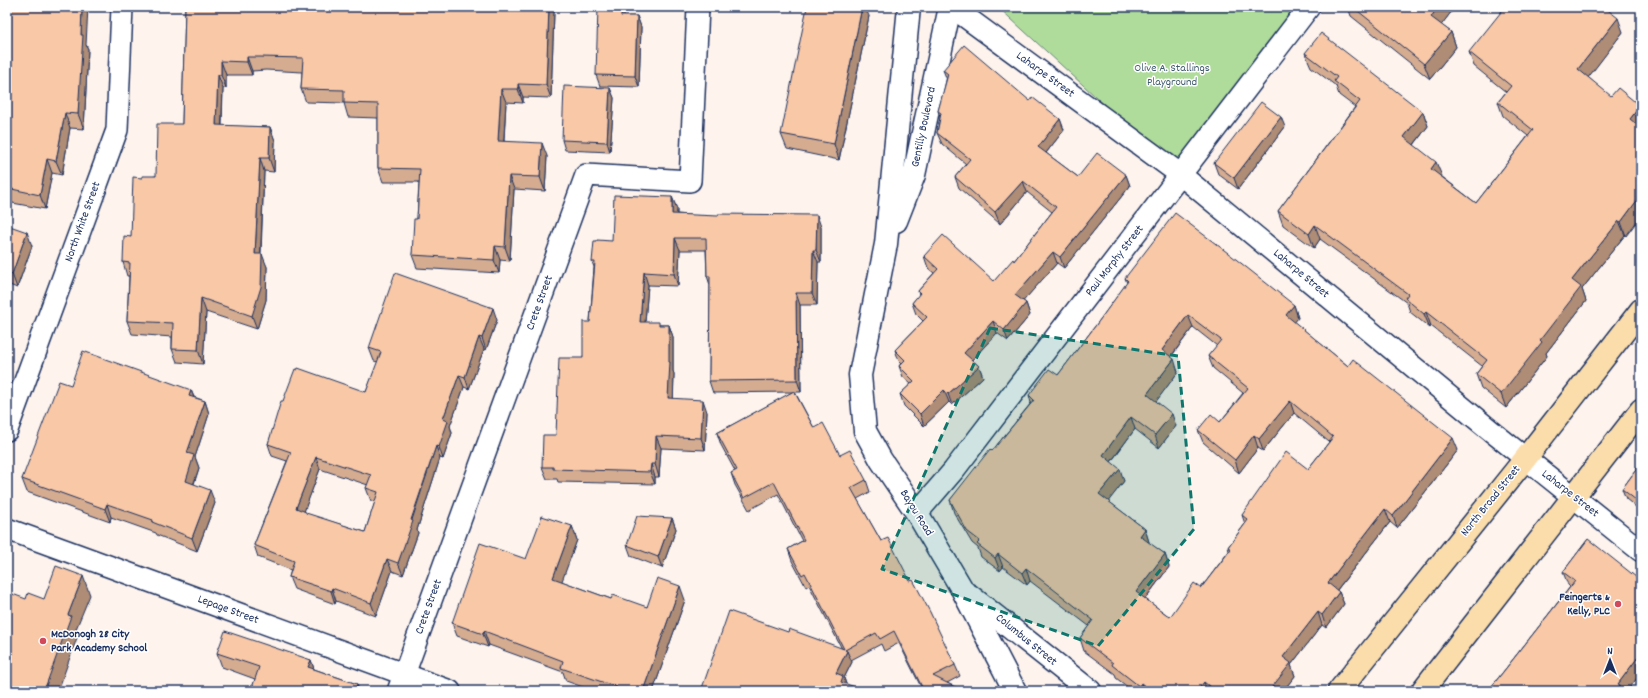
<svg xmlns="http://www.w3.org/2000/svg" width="1648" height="698" font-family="Dekko,sans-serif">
  <rect width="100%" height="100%" fill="#fef4ed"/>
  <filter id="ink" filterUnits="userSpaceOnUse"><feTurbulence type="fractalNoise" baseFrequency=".025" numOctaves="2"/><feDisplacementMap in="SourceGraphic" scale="8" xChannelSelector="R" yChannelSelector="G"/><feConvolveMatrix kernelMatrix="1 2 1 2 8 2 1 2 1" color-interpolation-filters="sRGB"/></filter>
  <g filter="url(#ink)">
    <path fill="#b0dc9b" stroke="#66867c" d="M998 7H1309L1181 175Z"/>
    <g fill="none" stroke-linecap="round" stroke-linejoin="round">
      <defs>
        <g id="minor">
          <path d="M952 7 1181 175 1490 430 1641 551"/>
          <path d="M7 430 117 130 122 7"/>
          <path d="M917 513 954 470 1309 7"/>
          <path d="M7 529 450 691"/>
          <path d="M398 691 586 175 690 181 698 7"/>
        </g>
        <g id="secondary">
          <path d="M909 7 886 244 860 375 865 431 881 460 917 513 962 589 1015 691"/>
          <path d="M896 221 914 175 950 7"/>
          <path d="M969 595 1090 691"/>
        </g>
        <g id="primary">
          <path d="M1339 691 1525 459 1641 310"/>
          <path d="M1422 691 1641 410"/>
        </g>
      </defs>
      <use href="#minor" stroke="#1b2f5e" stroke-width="24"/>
      <use href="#secondary" stroke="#1b2f5e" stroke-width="25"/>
      <use href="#primary" stroke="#1b2f5e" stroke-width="25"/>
      <use href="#minor" stroke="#fff" stroke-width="21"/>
      <use href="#secondary" stroke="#fff" stroke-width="22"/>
      <use href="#primary" stroke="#fbddab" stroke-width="22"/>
    </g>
    <g fill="#d5ac90" stroke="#1b2f5e" fill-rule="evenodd">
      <path d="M7 7 86 45 88 49 84 129 70 128 62 175 52 173 45 209 7 202Z"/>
      <path d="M185 7H553L554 12 551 98 523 97V103L506 102 504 141 547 156 545 191 514 189 510 261 500 260 499 273 417 268 412 255 417 219 419 182H383L378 168V118L348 117 344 103 306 102 301 89 302 72 266 70 252 71V75H226V88H223L222 126 270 127 275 141 274 172 264 171 261 254 267 267 266 300 257 329 206 312 203 364 177 362 172 349V337L132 334 127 321 129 276H127L123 262 131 237 142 178 156 176 182 124Z"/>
      <path d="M621 7 624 16H637L641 27 639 87 600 86 596 75Z"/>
      <path d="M1348 7H1455L1441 25 1451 32 1456 47 1430 79 1351 16Z"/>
      <path d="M869 16 839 160 787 149 781 134Z"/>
      <path d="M1623 32 1588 77 1640 127 1626 236 1625 235 1582 289 1586 301 1546 353 1547 356 1506 408 1481 388 1476 374 1482 366 1431 326 1430 328 1410 312 1407 303 1320 239 1314 248 1283 225 1278 211 1355 107 1339 95 1336 86 1311 67 1305 53 1423 112 1428 126 1414 145 1441 176 1476 203 1528 136 1503 116 1498 102 1506 92 1474 66 1469 52Z"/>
      <path d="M943 70 1030 101 1060 119 1064 130 1046 153 1078 177 1126 175 1130 186 1064 268 1057 263 1023 301 1026 303 1030 315 1008 341 997 333 972 360 979 366 983 377 952 405 949 402 924 426 904 406 900 394 911 384 903 377 899 366 901 363 899 361 895 350 923 321 916 314 912 303 919 295 918 291 934 273 928 268 924 256 994 281 1014 261 1052 212 1027 192 1000 224 959 188 955 177 966 164 942 144 937 133 940 117 938 111 947 80Z"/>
      <path d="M610 88 614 98 610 152 565 150 562 140Z"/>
      <path d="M1285 127 1238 189 1218 174 1214 163Z"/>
      <path d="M672 197 677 209V214L821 227V262H818L817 305H800L801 392H795L814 428 840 455 866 480 870 492 857 499 881 541 910 581 955 665 960 676 947 683 957 688 958 691H923L899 643 884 651 881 644 851 660 852 662 844 678 846 684 701 691 788 632 842 649 809 585 806 587 792 561 788 549 802 541 778 494 749 510 735 485 731 473 735 471 721 445 717 433 793 392 713 393 709 381 710 285 707 276 706 250H680L678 286 648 285 645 322 660 325H669L673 337V371L674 374 673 399 707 412 705 450 661 448 659 477H655V484L558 482 557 479H547L542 467 556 435 583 358 590 322 594 267 592 262 612 241Z"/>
      <path d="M7 225 32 246 17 288 7 284Z"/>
      <path d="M1125 278 1294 305 1298 318 1294 322 1348 366 1458 450 1397 528 1390 522 1337 590 1339 592 1344 604 1326 628 1322 625 1291 665 1295 676 1283 691H1133L1116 678 1115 674 1084 651 1080 638 1089 626 1030 581 1027 585 1003 567 1000 571 981 557 978 548 972 543 954 513 950 500 992 451 1031 403 1029 395 1058 375 1096 325 1127 283ZM1193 327 1217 346 1208 356 1213 368 1243 393 1220 422 1198 430 1203 442 1239 473 1258 448 1263 451 1294 413 1329 442 1308 469 1242 515 1245 524 1228 547 1229 551 1201 588 1170 617 1145 599 1169 567 1165 554 1149 543V542L1145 529 1108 501 1124 481 1111 462 1135 429 1159 448 1176 426 1156 401 1178 372 1171 357Z"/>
      <path d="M497 320 486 350 484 349 469 389 464 387 450 426 452 433 443 459 440 458 417 530 418 533 403 575 392 571 376 616 336 601 335 604 294 589 289 577 291 570 258 557 254 545 287 461 272 456 268 444 283 401 366 392 378 362 374 361 369 348ZM320 469 368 485 366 488 371 501 375 502 365 532 307 514 304 511Z"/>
      <path d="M71 385 191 390 194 397 205 401 209 414 195 457 199 468 194 484 215 503 197 551 157 535 156 533 111 517 110 522 27 492 22 479Z"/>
      <path d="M1641 463V511L1626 499 1622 489Z"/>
      <path d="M672 518 676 529 662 568 631 556 627 545Z"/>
      <path d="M572 526 577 540 561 581 611 599 647 607 685 600 653 691H594L566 681 563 672 489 645 488 647 457 636 452 623 526 559Z"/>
      <path d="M1588 539 1641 673 1627 691H1488L1570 587 1568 585 1563 572Z"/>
      <path d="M217 653 311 660 314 669 357 684 359 691H251L255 679 222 667Z"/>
    </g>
    <g fill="#ae8c75" stroke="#1b2f5e">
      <path d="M82 7H88L86 45 88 49 84 129 78 114Z"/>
      <path d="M549 7H553L554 12 551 98 546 85Z"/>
      <path d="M621 7 625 18 621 16Z"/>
      <path d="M862 7H865L869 16 839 160 834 144Z"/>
      <path d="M1438 7H1455L1436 32 1431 17Z"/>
      <path d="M637 16 641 27 639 87 635 76Z"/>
      <path d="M1618 18 1623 32 1584 83 1578 69Z"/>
      <path d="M1451 32 1456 47 1430 79 1424 64Z"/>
      <path d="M247 57 252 71V75L247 62Z"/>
      <path d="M221 61 226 75V88L221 75Z"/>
      <path d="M218 75 223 88 221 139 216 125Z"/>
      <path d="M518 84 523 97V103L518 89Z"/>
      <path d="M610 88 614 98 610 152 607 142Z"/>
      <path d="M501 89 506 102 503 154 498 141Z"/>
      <path d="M1640 106 1641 107V126L1635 133 1630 119Z"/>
      <path d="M1423 112 1428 126 1409 151 1404 137Z"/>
      <path d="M65 113 70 128 62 175 56 161Z"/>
      <path d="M1281 117 1285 127 1238 189 1234 178Z"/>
      <path d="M1060 119 1064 130 1042 158 1038 147Z"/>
      <path d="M270 127 275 141 274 172 269 158Z"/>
      <path d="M542 143 547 156 545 191 540 177Z"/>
      <path d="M260 158 264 171 260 267 255 254Z"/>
      <path d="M47 159 52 173 45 209 40 195Z"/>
      <path d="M1436 162 1442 176 1436 183 1431 169Z"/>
      <path d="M1126 175 1130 186 1064 268 1060 257Z"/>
      <path d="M509 176 514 189 510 261 505 247Z"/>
      <path d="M1023 181 1027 192 1000 224 995 212Z"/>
      <path d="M1641 195V216L1626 236 1621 222Z"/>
      <path d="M672 197 677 209 676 226 672 214Z"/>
      <path d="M817 215 821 227V262L816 250Z"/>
      <path d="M1619 221 1625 235 1582 289 1586 301 1546 353 1547 356 1506 408 1501 394 1540 340 1572 280Z"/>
      <path d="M1315 225 1320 239 1314 248 1309 234Z"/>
      <path d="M27 232 32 246 17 288 12 274Z"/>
      <path d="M675 238 680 250 678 286 674 274Z"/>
      <path d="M495 246 500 260 499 273 494 260Z"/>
      <path d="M813 250 818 262 817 305 812 293Z"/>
      <path d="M1053 252 1057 263 1019 306 1015 295Z"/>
      <path d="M262 254 267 267 266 300 257 329 252 316Z"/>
      <path d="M644 272 648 285 644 334 640 322Z"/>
      <path d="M796 293 800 305 801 392 797 380Z"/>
      <path d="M201 298 206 312 203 364 198 350Z"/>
      <path d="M1026 303 1030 315 1008 341 1004 330Z"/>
      <path d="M1294 305 1298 318 1290 328 1286 315Z"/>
      <path d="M493 308 497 320 486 350 482 338Z"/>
      <path d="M1426 312 1431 326 1430 328 1424 314Z"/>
      <path d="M1188 315 1193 327 1166 363 1162 350Z"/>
      <path d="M993 321 997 333 968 364 964 353Z"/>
      <path d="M669 325 673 337V371L674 374 673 410 668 398Z"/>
      <path d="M479 337 484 349 469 389 465 377Z"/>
      <path d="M1174 359 1178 372 1152 407 1147 394Z"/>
      <path d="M979 366 983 377 952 405 948 394Z"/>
      <path d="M459 375 464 387 450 426 452 433 443 459 439 447 443 419Z"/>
      <path d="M191 390 196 403 189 396Z"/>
      <path d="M944 390 949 402 924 426 920 414Z"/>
      <path d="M703 400 707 412 705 450 701 438Z"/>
      <path d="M205 401 209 414 195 457 199 468 190 494 186 481 187 453Z"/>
      <path d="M1290 401 1294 413 1263 451 1259 439Z"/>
      <path d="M1172 414 1176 426 1159 448 1155 435Z"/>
      <path d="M1131 417 1135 429 1107 467 1103 455Z"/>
      <path d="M1254 435 1258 448 1239 473 1235 460Z"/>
      <path d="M656 436 661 448 659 477 655 464Z"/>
      <path d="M1453 438 1458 450 1397 528 1393 516Z"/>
      <path d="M436 446 440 458 417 530 418 533 403 575 398 563Z"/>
      <path d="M316 457 320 469 301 520 296 508Z"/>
      <path d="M651 464 655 477V484L650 472Z"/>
      <path d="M1120 469 1124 481 1104 507 1099 494Z"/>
      <path d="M210 490 215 503 197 551 192 538Z"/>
      <path d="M107 504 111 517 110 522 105 509Z"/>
      <path d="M1385 509 1390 522 1332 596 1328 583Z"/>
      <path d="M672 518 676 529 662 568 658 557Z"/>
      <path d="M572 526 577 540 558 592 553 578Z"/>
      <path d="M1145 529 1149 542 1144 548 1140 536Z"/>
      <path d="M998 554 1003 567 1000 571 995 558Z"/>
      <path d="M1165 554 1169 567 1141 604 1136 592Z"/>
      <path d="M387 559 392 571 376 616 371 603Z"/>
      <path d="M1026 568 1030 581 1027 585 1022 573Z"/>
      <path d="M83 576 90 595 76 629 78 635 58 691H44L68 615Z"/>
      <path d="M680 586 685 600 653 691H643Z"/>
      <path d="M332 588 336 601 335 604 331 591Z"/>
      <path d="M1339 592 1344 604 1326 628 1322 615Z"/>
      <path d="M1318 612 1322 625 1291 665 1295 676 1283 691H1269L1283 657Z"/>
      <path d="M484 631 489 645 488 647 483 634Z"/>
      <path d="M847 651 852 662 844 678 847 688 846 691 836 673Z"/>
      <path d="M1641 653V673L1627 691H1615L1618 684Z"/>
      <path d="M311 660 316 675 308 667Z"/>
      <path d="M1204 682 1207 691H1197Z"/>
      <path d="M1141 683 1144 691H1140L1139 686Z"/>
      <path d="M357 684 359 691H354Z"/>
    </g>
    <g fill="#f8c8a7" stroke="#1b2f5e" fill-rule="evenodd">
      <path d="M7 7H82L81 35H83L78 114 65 113 56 161 47 159 40 195 7 188Z"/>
      <path d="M185 7H549L546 85 518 84V89H501L498 141 542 143 540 177 509 176 505 247 495 246 494 260 412 255 414 219H417L420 169 378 168V104L344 103V90L301 89 303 58 261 57H247V62L221 61V75H218L216 125 270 127 269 158H260L255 254H262L261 287 252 316 201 298 198 350 172 349 173 323 127 321 130 263 123 262 124 236 131 237 133 177 142 178V176H156L157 124H182Z"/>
      <path d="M598 7H621V16H637L635 76 596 75Z"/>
      <path d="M807 7H831L834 8 835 7H862L834 144 781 134Z"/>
      <path d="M1353 7H1438L1431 17 1451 32 1424 64Z"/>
      <path d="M1505 7H1604L1618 18 1578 69 1611 96 1618 88 1640 106 1630 119 1641 128V195L1621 222 1619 221 1572 280 1581 287 1540 340 1542 342 1501 394 1476 374 1487 360 1426 312 1424 314 1405 298 1408 294 1315 225 1309 234 1278 211 1360 101 1334 81 1337 77 1305 53 1321 33 1423 112 1404 137 1436 162 1431 169 1476 203 1533 130 1498 102 1511 86 1469 52Z"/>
      <path d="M964 45 1030 101 1032 97 1060 119 1038 147 1078 177 1097 153 1126 175 1060 257 1053 252 1015 295 1026 303 1004 330 993 321 964 353 979 366 948 394 944 390 920 414 900 394 914 381 899 366 905 360 895 350 927 317 912 303 920 293 918 291 938 269 924 256 943 235 994 281 1013 259 1014 261 1056 207 1023 181 995 212 955 177 970 159 937 133 941 113 938 111 948 74 943 70Z"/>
      <path d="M564 86 610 88 607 142 562 140Z"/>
      <path d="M1261 102 1281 117 1234 178 1214 163Z"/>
      <path d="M614 195 672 197V214L718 216V214L817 215 816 250H813L812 293H796L797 380 709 381 710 276H707L706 238H675L674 274 644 272 640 322H659V325H669V362H670L668 398 703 400 701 438 656 436 655 464H651L650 472 553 469V467H542L543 435H556L559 358H583V322H590L595 262H592L594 241H597V240L612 241Z"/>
      <path d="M1175 213 1232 256 1294 305 1286 315 1348 366 1353 359 1453 438 1393 516 1385 509 1328 583 1339 592 1322 615 1318 612 1283 657 1291 663 1269 691H1215L1204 682 1197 691H1151L1141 683 1139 686 1112 665 1113 663 1080 638 1093 620 1026 568 1022 573 998 554 995 558 977 544 980 541 967 531 950 500 990 449 992 451 1034 400 1029 395 1049 369 1058 375 1096 325 1128 281 1125 278ZM1188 315 1221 340 1208 356 1248 388 1220 422 1211 414 1198 430 1235 460 1254 435 1259 439 1290 401 1333 437 1308 469 1286 452 1242 515 1248 520 1228 547 1231 549 1201 588 1194 583 1170 617 1136 592 1165 554 1140 536 1145 529 1099 494 1120 469 1103 455 1131 417 1155 435 1172 414 1147 394 1174 359 1162 350Z"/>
      <path d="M7 225 27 232 12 274 7 272Z"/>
      <path d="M395 273 493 308 482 338 479 337 465 377 459 375 443 419 448 421 439 447 436 446 411 520 413 521 398 563 387 559 371 603 332 588 331 591 289 577 294 561 254 545 291 452 268 444 281 401H283L295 369 297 370 298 368 366 392 381 352 369 348ZM316 457 371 475 366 488 378 492 365 532 306 513V512L296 508Z"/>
      <path d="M83 351 191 390 189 396 205 401 187 453 194 455 186 481 210 490 192 538 152 522 153 520 107 504 105 509 22 479 59 381 71 385Z"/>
      <path d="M794 391 814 428 823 423 840 455 850 450 866 480 851 488 881 541 888 538 910 581 913 580 930 612 955 665 933 676 957 688 956 691H924L894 631 880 639 876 633 845 650 847 651 836 673 843 676 841 682 866 691H701L729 611 788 632 789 629 844 649 805 573 802 575 788 549 804 540 774 482 744 498 731 473 737 470 717 433Z"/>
      <path d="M1641 463V504L1622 489Z"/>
      <path d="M542 516 572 526 553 578 611 599 613 595 647 607 657 578 680 586 643 691H616L617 687 561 668 563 661 484 631 483 634 452 623 480 543 526 559Z"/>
      <path d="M637 516 672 518 658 557 627 545Z"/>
      <path d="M1588 539 1641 581V653L1618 684 1620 685 1615 691H1488L1575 581 1563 572Z"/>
      <path d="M56 566 83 576 68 615 71 616 44 691H7V592L26 599 28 593 44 599Z"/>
      <path d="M225 631 311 660 308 667 357 684 354 691H251L259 667 217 653Z"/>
    </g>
  </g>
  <path fill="#0f766e" fill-opacity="0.2" stroke="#0f766e" stroke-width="3" stroke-dasharray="8 5" stroke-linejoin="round" d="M990 328 1178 356 1194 529 1098 646 882 569Z"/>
  <g fill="#d1495b" stroke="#fff" stroke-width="1.5">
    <circle cx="1618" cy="604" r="4"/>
    <circle cx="43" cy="641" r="4"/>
  </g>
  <g text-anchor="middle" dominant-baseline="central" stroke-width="3" stroke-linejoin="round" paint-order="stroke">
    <g font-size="12" fill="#405a6d" stroke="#fff">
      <text x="1172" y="68">Olive A. Stallings<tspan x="1172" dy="14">Playground</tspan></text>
    </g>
    <g font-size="12" fill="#1b2f5e" stroke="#fff">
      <text transform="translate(1045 75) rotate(36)">Laharpe Street</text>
      <text transform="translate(924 127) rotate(-78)">Gentilly Boulevard</text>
      <text transform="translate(83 222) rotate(-70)">North White Street</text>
      <text transform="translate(1115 261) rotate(-52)">Paul Morphy Street</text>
      <text transform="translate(1301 274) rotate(40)">Laharpe Street</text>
      <text transform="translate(540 303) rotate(-70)">Crete Street</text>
      <text transform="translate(1570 494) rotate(38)">Laharpe Street</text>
      <text transform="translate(1491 501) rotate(-51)">North Broad Street</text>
      <text transform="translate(916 513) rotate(58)">Bayou Road</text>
      <text transform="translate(429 607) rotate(-70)">Crete Street</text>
      <text transform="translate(228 610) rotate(20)">Lepage Street</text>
      <text transform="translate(1026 640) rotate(39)">Columbus Street</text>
    </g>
    <g font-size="12" font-weight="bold" fill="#1b2f5e" stroke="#fff" text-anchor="end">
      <text x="1610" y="597">Feingerts &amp;<tspan x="1610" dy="14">Kelly, PLC</tspan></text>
      <text x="51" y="634" text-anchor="start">McDonogh 28 City<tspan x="51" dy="14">Park Academy School</tspan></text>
    </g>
  </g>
  <rect width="1648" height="698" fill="none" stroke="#fff" stroke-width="24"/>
  <rect x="12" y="12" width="1624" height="674" fill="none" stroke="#1b2f5e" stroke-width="1.5" filter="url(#ink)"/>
  <g transform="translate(1610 660)" stroke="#ffffff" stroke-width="3" paint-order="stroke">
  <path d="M0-3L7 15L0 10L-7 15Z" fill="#1b2f5e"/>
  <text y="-6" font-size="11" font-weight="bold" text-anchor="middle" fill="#1b2f5e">N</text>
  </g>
</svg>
